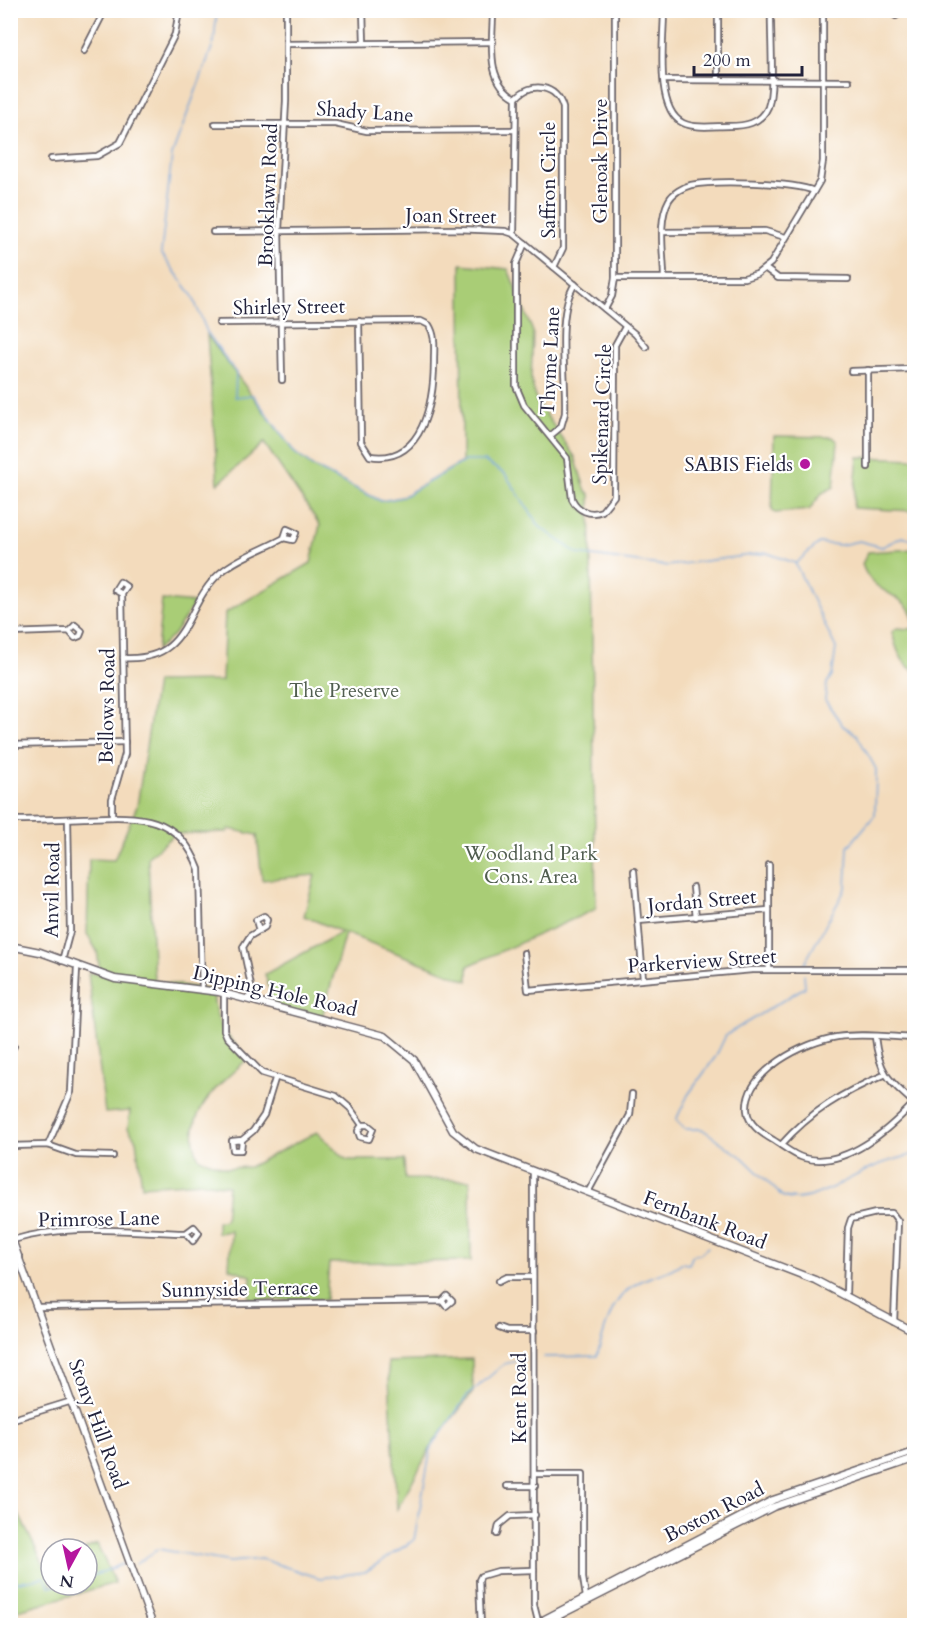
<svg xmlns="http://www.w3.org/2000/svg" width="925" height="1636" font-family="Cardo,serif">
  <rect width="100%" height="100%" fill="#fff"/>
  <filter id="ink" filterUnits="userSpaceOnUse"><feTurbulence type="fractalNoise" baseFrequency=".0167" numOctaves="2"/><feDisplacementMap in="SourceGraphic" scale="12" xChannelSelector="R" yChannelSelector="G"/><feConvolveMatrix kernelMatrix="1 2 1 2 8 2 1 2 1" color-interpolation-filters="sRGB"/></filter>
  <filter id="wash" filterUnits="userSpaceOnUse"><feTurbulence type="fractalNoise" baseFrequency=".008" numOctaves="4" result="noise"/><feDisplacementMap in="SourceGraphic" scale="24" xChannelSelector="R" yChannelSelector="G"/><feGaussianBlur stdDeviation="1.35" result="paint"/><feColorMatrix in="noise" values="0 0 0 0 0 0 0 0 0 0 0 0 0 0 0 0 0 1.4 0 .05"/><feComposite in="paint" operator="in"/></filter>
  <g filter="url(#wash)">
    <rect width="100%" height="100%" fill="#f3dbbc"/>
    <g fill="#a9cd76" stroke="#667858" stroke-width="1.5">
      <path d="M461 264 508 269 533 332 531 379 536 400 575 457 586 492 590 494 596 909 468 966V981L345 933 321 1021 274 1006 265 974 342 932 304 916 315 875 262 880 257 835 229 829 228 832 175 834 148 857 154 981 213 990C214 1024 226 1035 248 1059 220 1083 178 1117 199 1158L226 1168 249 1167 317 1132 347 1160H404L405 1179 470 1180 471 1261 329 1263 326 1300H249L251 1276 229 1268 231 1231 217 1233V1222L225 1220 228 1186 203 1182 142 1186 136 1140 128 1128 130 1111 105 1113 88 973 100 974 97 951 87 934 89 859 114 860 137 806 156 682 222 681 225 613 311 563 320 525 264 443 218 484 207 335 295 453 315 468 381 501 402 497 462 462Z"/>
      <path d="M774 436 833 437 838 442 834 487 822 493 809 510 775 513 772 510Z"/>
      <path d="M858 457 914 459V511L853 508Z"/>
      <path d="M914 549V671C900 662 896 648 892 632L897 628 911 629 914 626C913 590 873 600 862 564L868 552Z"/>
      <path d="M162 600 195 603 174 634 157 650Z"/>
      <path d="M472 1359 473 1392 434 1442 397 1509 388 1362Z"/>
      <path d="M10 1509H16L45 1567 51 1564V1585H87L85 1549 97 1544 115 1583 11 1612Z"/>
    </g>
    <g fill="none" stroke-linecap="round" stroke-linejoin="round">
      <g stroke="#6a9fd6" stroke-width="1.5">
        <path d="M217 10 214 42 172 155 161 253 192 295 207 332 236 373 235 397 253 395 295 453 315 468 381 501 402 497 465 461H484L505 474 540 527 578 554 666 566 767 553 795 563 836 648 832 676 827 683 825 700 843 726 857 735 876 769 875 815 848 847 846 888 803 966"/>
        <path d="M796 563 819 543 841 545 859 541 882 547 902 537 914 540"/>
        <path d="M804 974 805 987 726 1035 716 1056 688 1095 676 1120 685 1129H702L743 1158 782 1196C807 1209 853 1174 878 1165 890 1160 902 1158 914 1154"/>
        <path d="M544 1357 597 1356C607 1323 611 1292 648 1278 660 1273 671 1272 681 1263L689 1264 693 1255 700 1254 708 1247"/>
        <path d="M136 1564 158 1549 230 1562 261 1559 320 1578 365 1572 414 1540 431 1448 467 1396 504 1364 525 1359"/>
        <path d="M87 1578 123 1564"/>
        <path d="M10 1581 18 1582 45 1577 49 1587 59 1585"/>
      </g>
    </g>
  </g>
  <g filter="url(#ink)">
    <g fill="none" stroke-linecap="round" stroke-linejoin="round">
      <defs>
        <g id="minor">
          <path d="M363 10 364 43"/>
          <path d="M493 10C493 42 484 81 516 98"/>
          <path d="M664 10C664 39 654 109 683 123 696 129 715 126 729 126 744 126 761 124 768 107 775 88 770 34 771 10"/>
          <path d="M718 10V80"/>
          <path d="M886 10 896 16 905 10"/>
          <path d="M286 44 493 42"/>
          <path d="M84 51 105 10"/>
          <path d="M664 80 849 81"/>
          <path d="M215 124H335L367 131 515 130"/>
          <path d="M51 159 97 156 120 143 175 34 179 10"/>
          <path d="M213 232 457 229 505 231 514 234 635 334 646 347"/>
          <path d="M663 232 765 231 785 237"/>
          <path d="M514 234 516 98C531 81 557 85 563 108V248L554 267"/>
          <path d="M525 243 516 264V386L524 405 567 458 572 499C578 511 590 516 602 511L614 496 615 345 625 327"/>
          <path d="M766 269 778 278 848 279"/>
          <path d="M615 278H744L757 274 771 263 820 181 823 161V10"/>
          <path d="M664 278C664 255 657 221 669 200 673 193 683 187 691 185 715 180 793 182 814 191"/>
          <path d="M605 309 612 296 615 278V10"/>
          <path d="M219 323 421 321 429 325C436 336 434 348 434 361 434 401 423 465 370 456L361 442 359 321"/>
          <path d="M868 370V467"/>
          <path d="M851 371 914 369"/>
          <path d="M282 380 279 230 286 101V10"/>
          <path d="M550 436 561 427 565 413C567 377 555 314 575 284"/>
          <path d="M10 633 69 631 75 638 80 636 82 631 75 625 69 631"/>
          <path d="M123 658C192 662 182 607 220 573 237 558 264 549 284 538L293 540 296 533 287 529 284 538"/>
          <path d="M10 745 125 742"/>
          <path d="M112 817V799L125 754 122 594 127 587 120 582 115 590 122 594"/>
          <path d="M10 820C35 820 60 819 84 818 136 816 178 812 199 869L202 989"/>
          <path d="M634 871 643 979"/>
          <path d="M693 887 696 917"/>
          <path d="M638 921 769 910"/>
          <path d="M524 953 528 990 752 970H914"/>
          <path d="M62 961 70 931 68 819"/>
          <path d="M769 969V865"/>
          <path d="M224 993V1030L227 1037 262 1073 336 1096 350 1108 362 1125 358 1131 360 1137 369 1139 373 1129 368 1125H362"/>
          <path d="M249 1000 251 986 243 947 250 936 265 927 267 920 264 916 256 920 259 931"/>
          <path d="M875 1037C879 1072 888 1080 914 1103"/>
          <path d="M914 1038C890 1037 861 1033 837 1037 805 1042 745 1071 747 1110 748 1124 761 1133 773 1140 783 1146 793 1155 804 1158 846 1169 888 1130 914 1103"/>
          <path d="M10 1041 14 1046 10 1052"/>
          <path d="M242 1140 232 1141 233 1150H241L242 1140 253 1131 264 1115 275 1079"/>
          <path d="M48 1145 71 1092 77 967"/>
          <path d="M781 1145C811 1111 844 1092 884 1075"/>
          <path d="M10 1146 48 1145 76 1155 113 1156"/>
          <path d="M533 1171 534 1605 539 1625"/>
          <path d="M588 1192 630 1115 632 1094"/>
          <path d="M13 1240C67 1223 129 1232 186 1233L193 1241 199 1233 194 1227 186 1233"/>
          <path d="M10 1258H20"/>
          <path d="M499 1281 507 1277H533"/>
          <path d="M846 1295 848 1228 851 1219 876 1213H892L898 1221 894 1322"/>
          <path d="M38 1307 442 1301 446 1306 452 1301 447 1296 442 1301"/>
          <path d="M499 1328 507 1331H534"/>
          <path d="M10 1420 72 1401"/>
          <path d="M535 1474H583V1578L586 1597"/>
          <path d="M507 1486H535"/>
          <path d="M497 1534 499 1525 510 1516 535 1515"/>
          <path d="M557 1618 561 1626"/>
          <path d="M481 1626 479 1580 481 1576 498 1571 534 1570"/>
        </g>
        <g id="major">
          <path d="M10 946 40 952 115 979 219 992 385 1036 414 1060 453 1131 476 1149 815 1280 914 1332"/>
          <path d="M10 1234 153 1626"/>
          <path d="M539 1625 545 1619 773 1500 914 1452"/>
          <path d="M540 1625 773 1507 914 1459"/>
        </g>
      </defs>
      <use href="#minor" stroke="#6b6368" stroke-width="8"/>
      <use href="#major" stroke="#6b6368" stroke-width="9"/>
      <use href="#minor" stroke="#fff" stroke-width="4.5"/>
      <use href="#major" stroke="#fff" stroke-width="6"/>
    </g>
  </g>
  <circle fill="#b5179e" stroke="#fff" stroke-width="2" cx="805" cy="464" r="6"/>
  <g text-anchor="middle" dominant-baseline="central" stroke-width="4.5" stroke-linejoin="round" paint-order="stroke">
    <g font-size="20" fill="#22223b" stroke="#fff">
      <text transform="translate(365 112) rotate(4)">Shady Lane</text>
      <text transform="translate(600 161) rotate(-90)">Glenoak Drive</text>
      <text transform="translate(548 180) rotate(-90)">Saffron Circle</text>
      <text transform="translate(268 195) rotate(-88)">Brooklawn Road</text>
      <text transform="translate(451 216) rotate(1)">Joan Street</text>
      <text transform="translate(289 307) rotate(-1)">Shirley Street</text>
      <text transform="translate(550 361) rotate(-87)">Thyme Lane</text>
      <text transform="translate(602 414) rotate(-88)">Spikenard Circle</text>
      <text transform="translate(107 706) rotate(-89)">Bellows Road</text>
      <text transform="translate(52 890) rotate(-89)">Anvil Road</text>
      <text transform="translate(702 901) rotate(-5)">Jordan Street</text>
      <text transform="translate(702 961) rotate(-4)">Parkerview Street</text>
      <text transform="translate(275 991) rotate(13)">Dipping Hole Road</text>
      <text transform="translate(99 1219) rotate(-1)">Primrose Lane</text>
      <text transform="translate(705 1220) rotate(21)">Fernbank Road</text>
      <text transform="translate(240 1289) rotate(-1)">Sunnyside Terrace</text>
      <text transform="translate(519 1398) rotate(-90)">Kent Road</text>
      <text transform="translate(98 1424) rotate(70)">Stony Hill Road</text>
      <text transform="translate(714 1512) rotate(-27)">Boston Road</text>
    </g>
    <g font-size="20" fill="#22223b" stroke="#fff" text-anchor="end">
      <text x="793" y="464">SABIS Fields</text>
    </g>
    <g font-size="20" fill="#515e50" stroke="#fff">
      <text x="344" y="690">The Preserve</text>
      <text x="531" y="853">Woodland Park<tspan x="531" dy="23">Cons. Area</tspan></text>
    </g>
  </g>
  <rect width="925" height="1636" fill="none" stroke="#fff" stroke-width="36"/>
  <g transform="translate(69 1567) rotate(188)"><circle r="28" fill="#ffffff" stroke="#a7a7b1" stroke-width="1.5"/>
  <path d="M0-4.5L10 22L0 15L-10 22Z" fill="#b5179e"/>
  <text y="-9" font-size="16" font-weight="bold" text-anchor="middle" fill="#22223b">N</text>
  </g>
  <path d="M694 66v9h108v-9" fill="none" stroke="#22223b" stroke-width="3"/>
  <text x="703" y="66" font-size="18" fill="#22223b" stroke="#ffffff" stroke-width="4.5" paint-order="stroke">200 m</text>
</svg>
